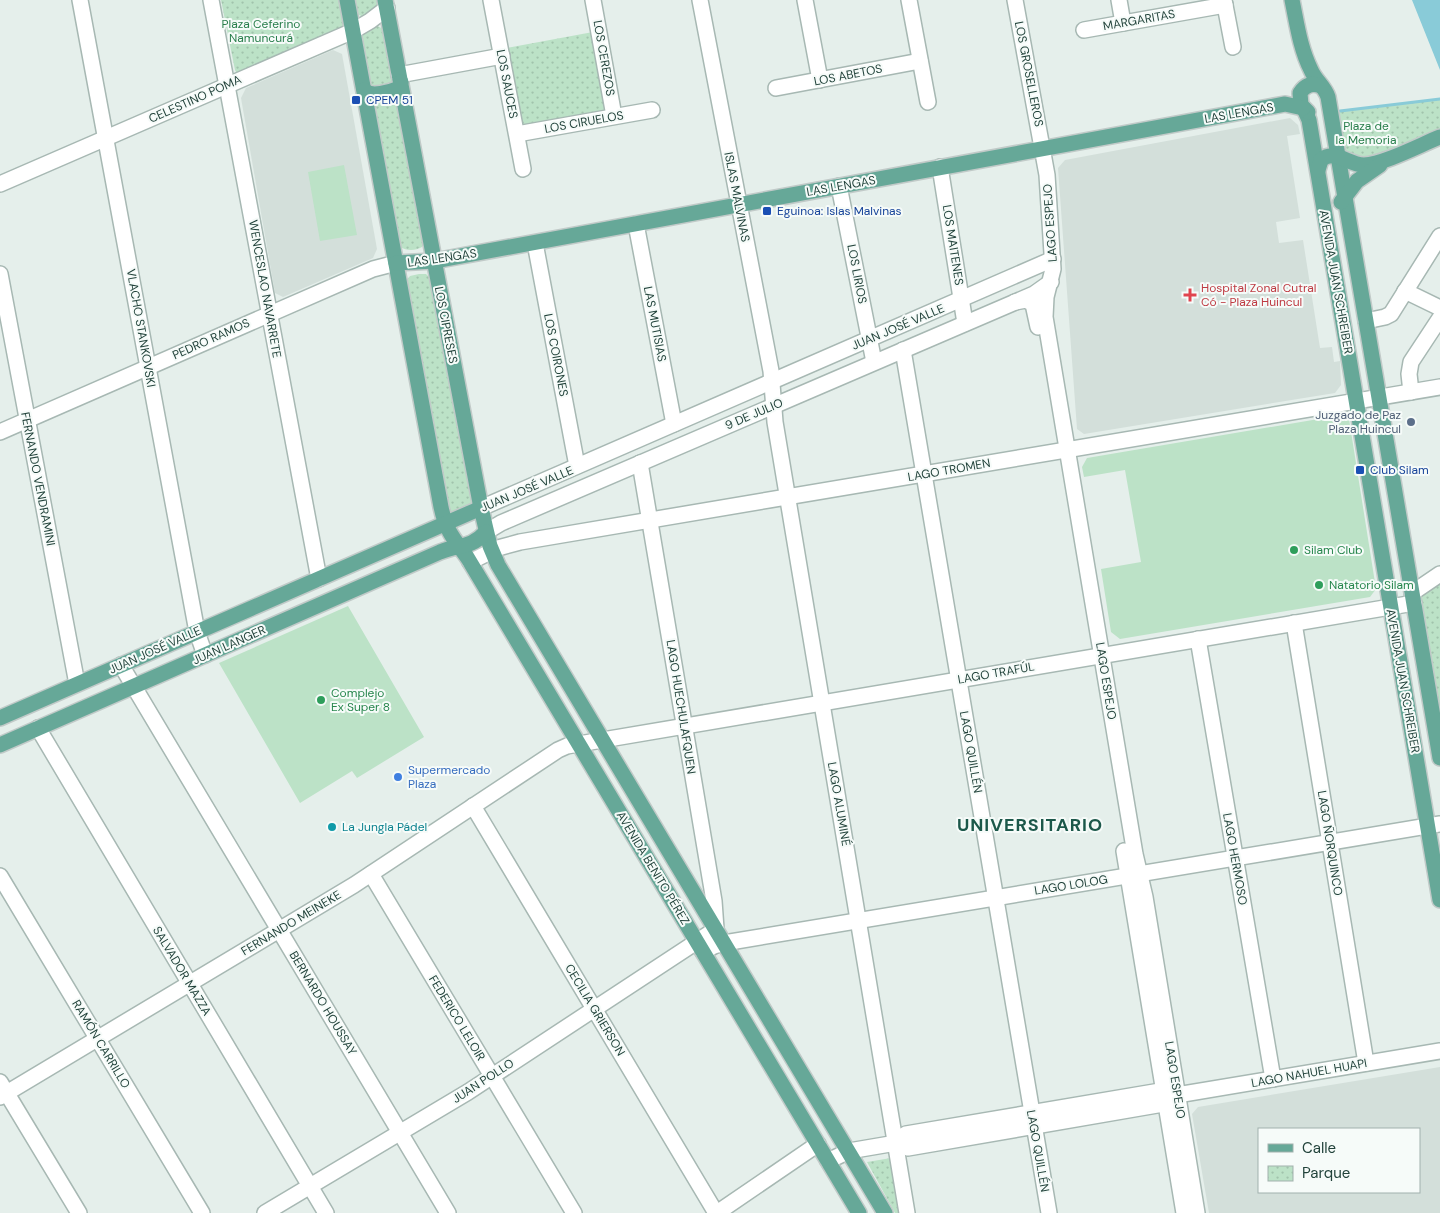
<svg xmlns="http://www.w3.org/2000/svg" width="1440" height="1213" font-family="'DM Sans',sans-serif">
  <defs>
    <pattern id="park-dots" width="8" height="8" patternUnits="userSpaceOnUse" patternTransform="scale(1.25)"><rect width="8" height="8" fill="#bce2c7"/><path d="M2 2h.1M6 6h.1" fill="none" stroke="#a1c3ac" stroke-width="1.8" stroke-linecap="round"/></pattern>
  </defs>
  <rect width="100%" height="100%" fill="#e5efeb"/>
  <g fill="#d3dfda" fill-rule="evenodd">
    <path d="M333 50 342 54 377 249 373 258 283 297 275 293 241 98 246 88Z"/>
    <path d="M1290 118 1298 125 1300 134 1287 136 1300 218 1276 222 1279 243 1303 240 1320 348 1332 347 1334 362 1340 361 1341 385 1335 393 1084 434 1077 429 1058 168 1065 160Z"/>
    <path d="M1440 1067V1213H1209L1192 1114 1198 1107ZM1259 1129H1419V1192H1259Z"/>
  </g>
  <g fill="#bce2c7">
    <path d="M344 165 357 235 320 241 308 172Z"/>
    <path d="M1342 415 1349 419 1376 589 1370 597 1120 639 1111 632 1101 569 1141 562 1125 470 1084 477 1082 467 1087 458Z"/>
    <path d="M348 606 424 737 357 778 352 771 300 803 219 663Z"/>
  </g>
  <g fill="url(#park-dots)">
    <path d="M221 0H339L344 25 342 29 237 74 235 70Z"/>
    <path d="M352 0H379L380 7C372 13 367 20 357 14Z"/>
    <path d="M376 25 383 29 394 80 393 84 370 88 359 38 361 31Z"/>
    <path d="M593 32 606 111 524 126 522 125 506 48Z"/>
    <path d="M397 93 424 244 422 247C415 251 407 251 400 247L371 98Z"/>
    <path d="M1440 99V129L1365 160 1347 154 1345 151 1337 112Z"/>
    <path d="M419 274H426L430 278 473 502 472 504 452 514 449 512 406 281 410 276Z"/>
    <path d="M1440 582V726L1420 600 1422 595Z"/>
    <path d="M891 1158 899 1213H895L867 1162Z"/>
  </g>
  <path fill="#89cbd8" d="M1412 0H1440V70Z"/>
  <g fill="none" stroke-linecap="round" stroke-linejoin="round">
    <path stroke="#89cbd8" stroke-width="3" d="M1340 111 1440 99"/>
    <defs>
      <g id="minor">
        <path d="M80 0 197 632 205 655"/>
        <path d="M211 0 319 579"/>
        <path d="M491 0 523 169"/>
        <path d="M593 0 614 116"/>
        <path d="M700 0 771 371 775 422 907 1213"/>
        <path d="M805 0 820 80"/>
        <path d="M909 0 928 102"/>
        <path d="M1015 0 1047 175 1053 269 1046 297 1045 317 1135 854 1145 897 1197 1213"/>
        <path d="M1119 0 1123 23"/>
        <path d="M1224 0 1233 47"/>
        <path d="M1084 30 1225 5"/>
        <path d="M399 75 502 56"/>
        <path d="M776 88 920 61"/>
        <path d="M517 134 652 110"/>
        <path d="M940 167 965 323"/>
        <path d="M0 184 353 31 370 21 387 8"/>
        <path d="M839 186 874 362"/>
        <path d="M636 224 674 424"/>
        <path d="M535 243 577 466"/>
        <path d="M0 274 77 684"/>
        <path d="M1405 291 1440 308"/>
        <path d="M1015 302 1026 300 1033 304 1038 327"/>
        <path d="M1366 321 1385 317 1391 314 1440 236"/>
        <path d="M903 350 1049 1213"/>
        <path d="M1411 392 1409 374 1411 362 1440 318"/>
        <path d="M0 432 373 269 396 263"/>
        <path d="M481 508 1053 259"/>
        <path d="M486 532 501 523 1034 294 1051 282"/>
        <path d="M470 562 498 548 520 542 1440 387"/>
        <path d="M1412 593 1440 574"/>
        <path d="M1294 623 1366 1063"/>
        <path d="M1198 639 1273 1079"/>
        <path d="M121 665 448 1213"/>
        <path d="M38 728 326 1213"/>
        <path d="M473 806 716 1213"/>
        <path d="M1124 851 1184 1213"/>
        <path d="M371 874 574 1213"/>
        <path d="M0 876 202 1213"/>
        <path d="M703 952 714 946 724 943 1440 824"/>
        <path d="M0 1082 79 1213"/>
        <path d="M1177 1095 1440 1051"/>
        <path d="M0 1097 354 885 558 750 567 746 1414 603"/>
        <path d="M896 1143 901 1137 906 1134 1166 1090H1174"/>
        <path d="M828 1161 849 1151 896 1143 908 1148 1169 1103 1175 1101"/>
        <path d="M265 1213 468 1092 716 929 714 901 640 463"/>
        <path d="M717 1213 818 1144"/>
      </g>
      <g id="major">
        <path d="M347 0 441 507C446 531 454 539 467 557L859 1213"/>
        <path d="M385 0 481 508 490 546 498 565 885 1213"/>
        <path d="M1292 0C1297 24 1300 48 1311 70 1315 80 1325 87 1328 97L1440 758"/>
        <path d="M364 90C371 98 390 92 399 88L401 82"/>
        <path d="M1304 109 1309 120 1440 900"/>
        <path d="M1308 112 1301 105 1300 93C1305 85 1312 82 1321 86"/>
        <path d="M1318 170 1321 160C1335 148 1348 165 1364 165 1384 164 1420 145 1440 137"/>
        <path d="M1341 202 1357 181 1380 165"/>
        <path d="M396 263 434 261 1285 104 1303 108"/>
        <path d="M0 718 481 508"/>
        <path d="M0 745 440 552C460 544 470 549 486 532"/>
      </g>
    </defs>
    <use href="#minor" stroke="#a7b8b3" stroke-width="18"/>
    <use href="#major" stroke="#c1cac8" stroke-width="18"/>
    <use href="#minor" stroke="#fff" stroke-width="15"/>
    <use href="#major" stroke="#66a898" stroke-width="15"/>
  </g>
  <g fill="#1a4fb4" stroke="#f6fbf9" stroke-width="2">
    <rect x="351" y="95" width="10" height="10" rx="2.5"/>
    <rect x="762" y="206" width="10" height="10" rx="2.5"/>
    <rect x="1355" y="465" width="10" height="10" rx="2.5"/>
  </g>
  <path fill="#e0444e" stroke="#f6fbf9" stroke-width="2" d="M1187.5 287.5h5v5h5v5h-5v5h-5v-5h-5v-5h5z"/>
  <circle fill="#5c6f8a" stroke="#f6fbf9" stroke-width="2" cx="1411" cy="422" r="5"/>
  <g fill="#2e9e5b" stroke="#f6fbf9" stroke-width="2">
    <circle cx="1294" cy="550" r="5"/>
    <circle cx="1319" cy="585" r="5"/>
    <circle cx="321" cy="700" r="5"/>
  </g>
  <circle fill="#3f7fe0" stroke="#f6fbf9" stroke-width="2" cx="398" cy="777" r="5"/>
  <circle fill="#0f9aa8" stroke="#f6fbf9" stroke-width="2" cx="332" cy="827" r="5"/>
  <g text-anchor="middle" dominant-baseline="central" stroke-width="4" stroke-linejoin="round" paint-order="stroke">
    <g font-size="12" fill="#22433b" stroke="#f6fbf9">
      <text transform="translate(1139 20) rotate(-10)">MARGARITAS</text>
      <text transform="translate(604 58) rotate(80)">LOS CEREZOS</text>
      <text transform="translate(1029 74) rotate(79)">LOS GROSELLEROS</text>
      <text transform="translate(848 75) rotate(-11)">LOS ABETOS</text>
      <text transform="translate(507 84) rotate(79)">LOS SAUCES</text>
      <text transform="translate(195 99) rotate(-24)">CELESTINO POMA</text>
      <text transform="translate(1239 113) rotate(-10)">LAS LENGAS</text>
      <text transform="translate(584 122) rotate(-10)">LOS CIRUELOS</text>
      <text transform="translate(841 186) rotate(-10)">LAS LENGAS</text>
      <text transform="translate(737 197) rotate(79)">ISLAS MALVINAS</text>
      <text transform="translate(1050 223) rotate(-94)">LAGO ESPEJO</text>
      <text transform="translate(953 245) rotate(81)">LOS MAITENES</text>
      <text transform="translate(442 258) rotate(-8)">LAS LENGAS</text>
      <text transform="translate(857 274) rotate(79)">LOS LIRIOS</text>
      <text transform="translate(1336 282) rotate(80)">AVENIDA JUAN SCHREIBER</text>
      <text transform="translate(265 289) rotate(80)">WENCESLAO NAVARRETE</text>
      <text transform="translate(655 324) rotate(79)">LAS MUTISIAS</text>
      <text transform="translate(446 325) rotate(79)">LOS CIPRESES</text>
      <text transform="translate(898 327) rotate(-23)">JUAN JOSÉ VALLE</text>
      <text transform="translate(141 328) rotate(80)">VLACHO STANKOVSKI</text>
      <text transform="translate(211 339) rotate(-24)">PEDRO RAMOS</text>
      <text transform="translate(556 355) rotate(79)">LOS COIRONES</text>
      <text transform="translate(754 414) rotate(-23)">9 DE JULIO</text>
      <text transform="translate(949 470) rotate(-10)">LAGO TROMEN</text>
      <text transform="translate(38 479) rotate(79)">FERNANDO VENDRAMINI</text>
      <text transform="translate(527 489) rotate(-23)">JUAN JOSÉ VALLE</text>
      <text transform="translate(229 645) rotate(-24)">JUAN LANGER</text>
      <text transform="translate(155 650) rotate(-24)">JUAN JOSÉ VALLE</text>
      <text transform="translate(996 673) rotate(-10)">LAGO TRAFÚL</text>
      <text transform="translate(1106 681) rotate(81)">LAGO ESPEJO</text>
      <text transform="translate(1403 681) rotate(80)">AVENIDA JUAN SCHREIBER</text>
      <text transform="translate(681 707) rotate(81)">LAGO HUECHULAFQUEN</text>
      <text transform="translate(971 752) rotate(80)">LAGO QUILLÉN</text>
      <text transform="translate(839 804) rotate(80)">LAGO ALUMINÉ</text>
      <text transform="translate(1330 843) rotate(81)">LAGO ÑORQUINCO</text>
      <text transform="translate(1235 859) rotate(80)">LAGO HERMOSO</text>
      <text transform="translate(653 868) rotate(59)">AVENIDA BENITO PÉREZ</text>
      <text transform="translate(1071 885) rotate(-9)">LAGO LOLOG</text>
      <text transform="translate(291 923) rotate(-31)">FERNANDO MEINEKE</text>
      <text transform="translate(182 971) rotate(59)">SALVADOR MAZZA</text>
      <text transform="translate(323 1003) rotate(59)">BERNARDO HOUSSAY</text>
      <text transform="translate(595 1010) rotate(59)">CECILIA GRIERSON</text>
      <text transform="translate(457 1018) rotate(59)">FEDERICO LELOIR</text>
      <text transform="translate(101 1044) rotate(59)">RAMÓN CARRILLO</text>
      <text transform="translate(1309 1073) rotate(-10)">LAGO NAHUEL HUAPI</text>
      <text transform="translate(1175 1080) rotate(81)">LAGO ESPEJO</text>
      <text transform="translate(483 1081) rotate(-33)">JUAN POLLO</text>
      <text transform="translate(1038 1151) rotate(80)">LAGO QUILLÉN</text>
    </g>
    <g font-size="12" fill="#287e4b" stroke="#f6fbf9">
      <text x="261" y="24">Plaza Ceferino<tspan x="261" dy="14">Namuncurá</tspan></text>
      <text x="1366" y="126">Plaza de<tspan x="1366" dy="14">la Memoria</tspan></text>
    </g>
    <g font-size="12" fill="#164399" stroke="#f6fbf9" text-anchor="start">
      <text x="366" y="100">CPEM 51</text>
      <text x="777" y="211">Eguinoa: Islas Malvinas</text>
      <text x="1370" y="470">Club Silam</text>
    </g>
    <g font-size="12" fill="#be3a42" stroke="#f6fbf9" text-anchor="start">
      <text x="1201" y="288">Hospital Zonal Cutral<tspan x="1201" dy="14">Có - Plaza Huincul</tspan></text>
    </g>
    <g font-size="12" fill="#4e5e75" stroke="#f6fbf9" text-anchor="end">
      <text x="1401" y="415">Juzgado de Paz<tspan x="1401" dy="14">Plaza Huincul</tspan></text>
    </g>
    <g font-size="12" fill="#27864d" stroke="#f6fbf9" text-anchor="start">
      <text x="1304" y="550">Silam Club</text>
      <text x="1329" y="585">Natatorio Silam</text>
      <text x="331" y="693">Complejo<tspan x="331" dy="14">Ex Super 8</tspan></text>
    </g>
    <g font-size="12" fill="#366cbe" stroke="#f6fbf9" text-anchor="start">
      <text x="408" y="770">Supermercado<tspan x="408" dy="14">Plaza</tspan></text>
    </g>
    <g font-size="12" fill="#0d838f" stroke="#f6fbf9" text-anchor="start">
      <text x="342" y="827">La Jungla Pádel</text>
    </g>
    <g font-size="18" font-weight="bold" letter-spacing="1" fill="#1c584a" stroke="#f6fbf9">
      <text x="1030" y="825">UNIVERSITARIO</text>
    </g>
  </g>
  <rect x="1258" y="1128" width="162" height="65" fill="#f6fbf9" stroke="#a1b1ad"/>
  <rect x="1268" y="1144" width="25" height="8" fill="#66a898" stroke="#a1b1ad"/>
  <text x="1302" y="1153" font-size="15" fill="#22433b">Calle</text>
  <rect x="1268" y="1166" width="25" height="15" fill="url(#park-dots)" stroke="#a1b1ad"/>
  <text x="1302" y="1178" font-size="15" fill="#22433b">Parque</text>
</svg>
